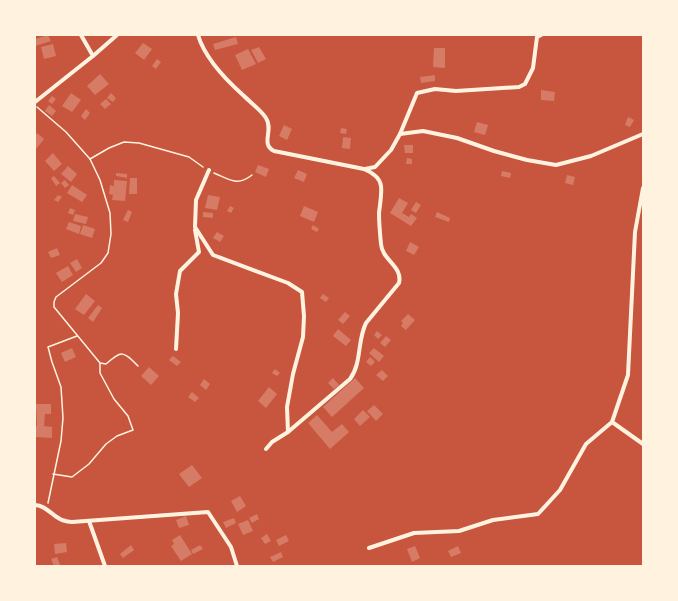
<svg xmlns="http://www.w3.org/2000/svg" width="678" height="601" font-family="'Varela Round',sans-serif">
  <rect width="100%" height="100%" fill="#c8553d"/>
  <g fill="#d67c66">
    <path d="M48 35 51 41 35 46V39Z"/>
    <path d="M236 37 238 44 215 50 213 44Z"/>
    <path d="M143 43 152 49 144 60 135 53Z"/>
    <path d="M53 44 56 56 44 59 41 47Z"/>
    <path d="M259 47 266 59 258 63 251 50Z"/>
    <path d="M434 48H445V68L433 67Z"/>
    <path d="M248 49 256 64 242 70 235 55Z"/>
    <path d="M157 59 161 62 156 69 152 66Z"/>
    <path d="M100 74 109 84 95 95 87 86Z"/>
    <path d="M435 75V81L421 83 420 77Z"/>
    <path d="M541 90 555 92 554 101 541 100Z"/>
    <path d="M71 93 81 100 72 112 62 106Z"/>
    <path d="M111 93 116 98 113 102 107 98Z"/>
    <path d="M52 96 56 99 52 104 48 101Z"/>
    <path d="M106 99 111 104 105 109 100 104Z"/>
    <path d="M49 105 56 111 52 116 45 111Z"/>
    <path d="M86 109 90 113 85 120 81 116Z"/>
    <path d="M628 117 634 120 630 127 625 125Z"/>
    <path d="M477 122 488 125 485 135 474 132Z"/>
    <path d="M284 125 292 129 287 140 279 136Z"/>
    <path d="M341 128 347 129 346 134 340 133Z"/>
    <path d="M37 133 44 139 37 148 35 147V136Z"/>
    <path d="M343 137 351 138 350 149 342 148Z"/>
    <path d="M404 145H413V153H405Z"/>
    <path d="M53 153 62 164 54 171 45 161Z"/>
    <path d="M407 158 412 159V164H406Z"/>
    <path d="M258 165 269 169 266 177 255 172Z"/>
    <path d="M68 166 77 174 71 182 61 174Z"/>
    <path d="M298 170 307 174 304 182 294 178Z"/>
    <path d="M502 171 511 173 510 178 501 176Z"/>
    <path d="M116 173 127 174V178L116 176Z"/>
    <path d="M567 175 575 177 573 185 565 183Z"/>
    <path d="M54 176 60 183 56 186 51 178Z"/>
    <path d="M130 178H137V194H129Z"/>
    <path d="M65 180 69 185 65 188 61 183Z"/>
    <path d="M114 180 127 181 125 201 112 200 113 195 109 194 110 185 114 186Z"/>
    <path d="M72 185 87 195 82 202 67 193Z"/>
    <path d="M58 195 62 197 58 202 54 200Z"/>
    <path d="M208 195 220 197 217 210 205 208Z"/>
    <path d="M399 198 408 203 402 213 409 217 411 214 417 218 411 226 390 213Z"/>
    <path d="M416 202 421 205 416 213 411 210Z"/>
    <path d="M230 206 234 208 231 213 227 211Z"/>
    <path d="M304 206 318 212 314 222 300 216Z"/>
    <path d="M70 208 75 210 73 215 68 213Z"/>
    <path d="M128 210 132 212 128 222 123 220Z"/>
    <path d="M203 212 213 213V218L203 217Z"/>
    <path d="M437 212 450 218 449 222 435 217Z"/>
    <path d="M75 214 88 217 86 224 73 221Z"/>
    <path d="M69 222 81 226 79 234 66 229Z"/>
    <path d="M83 225 95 229 92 238 80 234Z"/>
    <path d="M313 225 319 229 317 232 311 229Z"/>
    <path d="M217 232 224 236 220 242 213 238Z"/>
    <path d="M410 242 419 247 414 255 406 251Z"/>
    <path d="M57 248 60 255 51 258 48 252Z"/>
    <path d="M77 259 82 268 76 272 70 263Z"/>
    <path d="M68 266 73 275 62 282 56 273Z"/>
    <path d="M86 294 95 301 84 315 75 309Z"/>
    <path d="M323 294 329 298 326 302 320 298Z"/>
    <path d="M98 305 102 308 93 322 88 318Z"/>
    <path d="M345 312 350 316 343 324 338 320Z"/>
    <path d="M408 314 415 320 406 330 401 326 403 323 401 321Z"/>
    <path d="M338 329 351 340 346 346 333 336Z"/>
    <path d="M377 331 382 335 378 339 374 335Z"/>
    <path d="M386 336 391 340 385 347 380 343Z"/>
    <path d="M72 348 76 357 65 362 61 353Z"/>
    <path d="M374 348 384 356 379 362 369 353Z"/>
    <path d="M173 356 181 362 177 366 169 360Z"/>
    <path d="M370 357 375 362 371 366 366 362Z"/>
    <path d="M149 367 159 376 151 385 141 376Z"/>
    <path d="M275 369 280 373 277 376 272 373Z"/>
    <path d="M382 370 388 376 383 381 376 375Z"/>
    <path d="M333 378 339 385 334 389 328 383Z"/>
    <path d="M355 378 364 388 332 417 323 407Z"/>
    <path d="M204 379 210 384 206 390 200 385Z"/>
    <path d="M269 387 277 394 266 408 258 401Z"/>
    <path d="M192 392 199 398 195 402 188 397Z"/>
    <path d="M36 404H51V414H45L44 426 52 427V438L35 437V426H37Z"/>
    <path d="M374 405 383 414 376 421 367 411Z"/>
    <path d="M363 410 370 417 360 426 354 419Z"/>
    <path d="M317 415 332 432 342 424 349 432 330 449 308 423Z"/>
    <path d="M192 465 202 478 189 487 179 474Z"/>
    <path d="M240 496 246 506 237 512 231 501Z"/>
    <path d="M257 514 259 519 252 523 249 518Z"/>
    <path d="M186 516 189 525 179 528 176 520Z"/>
    <path d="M234 518 236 523 226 528 223 522Z"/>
    <path d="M248 520 253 531 243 535 238 524Z"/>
    <path d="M267 534 271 541 265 544 261 538Z"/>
    <path d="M180 535 192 554 181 561 171 546 174 544 172 540Z"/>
    <path d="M286 535 289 541 279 546 276 540Z"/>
    <path d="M66 543 67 552 55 554 54 544Z"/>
    <path d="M131 545 134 550 123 558 120 554Z"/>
    <path d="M200 545 203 549 193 554 191 550Z"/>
    <path d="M415 546 420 558 412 562 407 549Z"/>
    <path d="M458 546 461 553 451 557 448 551Z"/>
    <path d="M281 552 283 557 273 562 270 557Z"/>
    <path d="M57 557 60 565 54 566 51 559Z"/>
  </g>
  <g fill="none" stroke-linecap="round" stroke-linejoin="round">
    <g stroke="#fff3e0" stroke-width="1.5">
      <path d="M37 107 66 132 90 159 100 180 110 213 111 234 108 253 101 263 56 297 54 302V307L100 363 106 364C122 350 123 351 138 366"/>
      <path d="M90 159 109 148 124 142 139 143 189 157 203 167"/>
      <path d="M214 173C229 179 237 187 252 175"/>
      <path d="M53 474 72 477 89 464 106 444 117 436 133 430 128 416 114 399 100 373V363"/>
      <path d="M48 503 61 441 63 418 61 387 52 362 48 347 77 336"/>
    </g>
    <g stroke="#fff3e0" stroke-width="4">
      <path d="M81 35 93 56"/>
      <path d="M198 35C205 59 226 80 244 96 251 103 261 110 266 118 274 130 260 144 274 151L364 169C371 172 380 177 381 186 382 194 380 204 379 213 379 223 380 234 381 244 382 260 403 266 399 283L366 323C357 341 362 363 350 379L288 432"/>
      <path d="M35 102 93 56 117 35"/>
      <path d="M400 134 417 93 435 89 456 91 519 87 525 84 533 68 537 37 541 35"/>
      <path d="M365 169 375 167 391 150 400 134 423 131 457 138 494 151 527 160 556 165 591 156 643 134"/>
      <path d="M209 170 196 200 195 227 213 255 288 283 302 292 304 316 303 337 293 374 287 407 288 432 272 442 266 449"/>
      <path d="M176 349 178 313 176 294 180 271 199 252 195 230"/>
      <path d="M612 422 628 375 635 232 643 188"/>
      <path d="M35 505C46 505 52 516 62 520 65 521 69 522 72 522L208 512 231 547 237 566"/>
      <path d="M89 521 105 566"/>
      <path d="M369 548 414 533 459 531 493 520 538 514 560 490 586 444 612 422 643 444"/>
    </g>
  </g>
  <rect width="678" height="601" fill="none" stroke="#fff3e0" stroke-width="72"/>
</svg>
